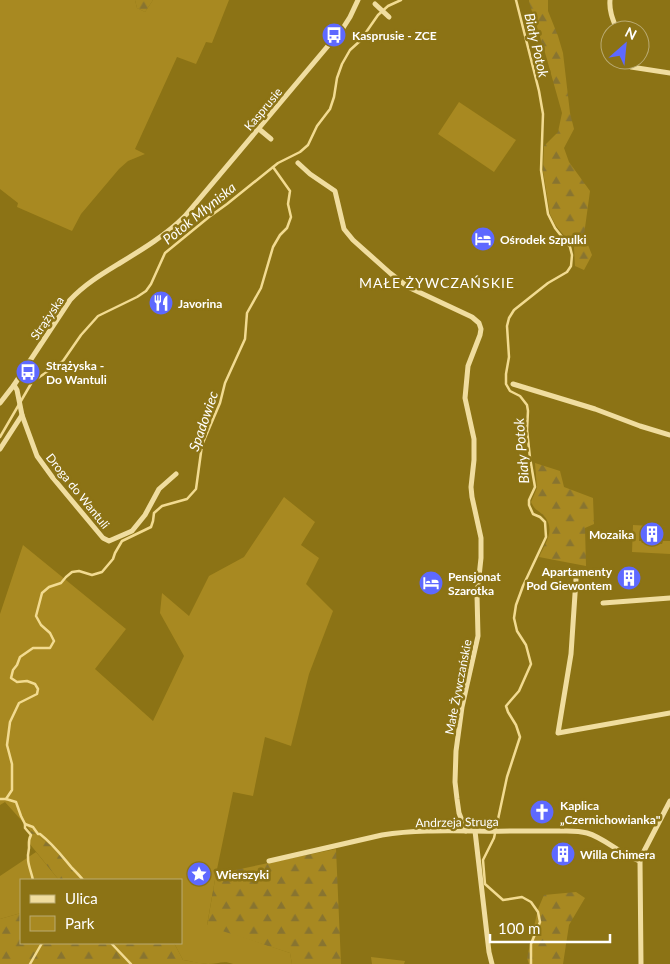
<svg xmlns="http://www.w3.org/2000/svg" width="670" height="964" font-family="Lato,sans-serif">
  <defs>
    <pattern id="forest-firs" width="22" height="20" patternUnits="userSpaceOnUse" patternTransform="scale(1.25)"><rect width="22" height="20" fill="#a88921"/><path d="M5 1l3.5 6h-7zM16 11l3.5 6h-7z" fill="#887430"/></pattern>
  </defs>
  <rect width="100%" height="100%" fill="#8c7315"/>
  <g fill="#a88921">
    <path d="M0 0H135L137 8 145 12 153 0H229L212 43 206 42 196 64 177 57 135 149 145 154 128 161 119 169 81 214 72 231 17 207 18 203 0 189Z"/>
    <path d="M459 102 516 140 494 172 438 134Z"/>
    <path d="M284 497 315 522 301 545 319 558 306 584 333 611 309 674 291 746 265 737 253 796 233 792 216 874 207 925 290 953 292 964H233C224 960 218 964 208 964 200 964 191 961 183 960L174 943H181V880H82L58 851 30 830 5 802 0 805V614L23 545 126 629 95 669 153 721 184 656 160 613 162 593 189 616 209 576 244 557Z"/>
    <path d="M633 525 670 527 655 526 654 529 643 528V530L640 529 639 541H641L642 543H645V541H647L646 543 649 542V545H655L656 543H658L657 541 659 542V544H662L663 541H670V554L632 552Z"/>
    <path d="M36 852 59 880H21V913L0 919V876Z"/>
  </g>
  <g fill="url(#forest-firs)">
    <path d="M135 0H153L145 12 137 8Z"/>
    <path d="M529 0H548V11L558 36 563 53 570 113 574 129 564 148 569 162 590 191 584 235 592 255 584 270 575 266 574 247 556 226 550 214 543 171 544 146 558 132 562 113 546 56 529 2Z"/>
    <path d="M535 463 560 471 564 487 593 498 594 524 585 528 586 566 539 557C546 542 557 528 542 514 536 509 535 510 531 502L537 488Z"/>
    <path d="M30 830 58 851 82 880H59L29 843Z"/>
    <path d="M336 849 341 964H292L290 953 207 926 216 874Z"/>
    <path d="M576 892 585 898 569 925 563 964H529L527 958 538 909 544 895Z"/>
    <path d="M21 913V943H174L183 960 206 964H0V919Z"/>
    <path d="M371 957 405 961 404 964H372Z"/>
  </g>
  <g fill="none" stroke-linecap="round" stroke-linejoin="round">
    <g stroke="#f2db91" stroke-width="2.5">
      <path d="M516 0 539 91 543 114 541 170 548 214 555 228 570 247 572 255 571 266 567 272 548 283 514 310 509 318 507 326 509 357 506 374V384L510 391 520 396 527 405 528 411 527 430 530 458 535 487 529 500V505L533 514 540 517 545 522 546 537 523 586 516 605 514 618 517 631 526 645 531 664 519 691 506 706 508 712 516 725 520 737 507 777 494 838 483 860 485 884 503 900 522 897 531 902 538 912 540 922 531 944V964"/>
      <path d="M0 437 32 382 63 361 81 335 98 316 137 297 146 291 151 284 165 253 209 217 227 204 278 163 300 152 308 145 317 126 330 109 334 97 337 78 342 64 350 50 360 41 378 15 388 6 401 0"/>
      <path d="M0 799H6L12 790V764L7 745 10 722 19 703 37 694 38 689 35 684 27 681 17 682 11 678 13 670 17 665 20 657 33 648H50L54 641 50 633 41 625 36 616 42 593 49 587 61 583 66 577 72 572 79 571 92 575 102 572 113 559 115 553 122 541 151 527 153 521 154 513 162 506 187 499 196 489 202 445 220 403 225 383 245 339 247 313 261 288 273 247 280 235 287 228 291 217 288 204 290 191 273 167"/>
      <path d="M6 799 16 802 21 816 25 824V828L31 835C28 840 29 843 29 848 26 862 30 867 33 880"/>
      <path d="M25 824 33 827 38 834H40C53 844 62 856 72 868 76 872 80 876 83 880"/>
      <path d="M111 943 131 964"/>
      <path d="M30 964 42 943"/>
    </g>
    <g stroke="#f0dd9f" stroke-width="5">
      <path d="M610 0C609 11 613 20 617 30"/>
      <path d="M375 4 389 17"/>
      <path d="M628 60 631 67 670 73"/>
      <path d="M259 129 271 139"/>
      <path d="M298 163 310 174 335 191 344 229 353 240 390 273 408 287 472 317 479 323 481 329 480 335 468 366 465 398 474 439V460L471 487 472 497 481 538V558L477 595 478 636 462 707 456 751 455 782 457 799 459 813 466 831"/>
      <path d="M513 384 595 409 640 426 670 435"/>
      <path d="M14 385 17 390 22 415 37 456 53 478 103 538 109 541 132 531 145 515 159 489 176 474"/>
      <path d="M0 403 14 385 70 300C85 284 102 274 120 263 143 249 166 235 185 216L343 28 350 17 358 0"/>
      <path d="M0 449 22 415"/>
      <path d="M576 579 571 654 558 733 670 713"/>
      <path d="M603 603 670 598"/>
      <path d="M475 831 489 952 492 964"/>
      <path d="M269 861 382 835C426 828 470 832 515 831 529 831 543 831 557 831 567 831 577 830 587 833 605 838 621 855 640 861"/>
      <path d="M641 964 640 861 642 855 670 801"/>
    </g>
  </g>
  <defs>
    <symbol id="bus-disc" viewBox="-11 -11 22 22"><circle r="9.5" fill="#5e69ff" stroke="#8c7315"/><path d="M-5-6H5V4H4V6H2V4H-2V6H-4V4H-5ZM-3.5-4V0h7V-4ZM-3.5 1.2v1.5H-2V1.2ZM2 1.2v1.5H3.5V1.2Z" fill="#fff"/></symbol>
    <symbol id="hotel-disc" viewBox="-11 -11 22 22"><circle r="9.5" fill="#5e69ff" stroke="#8c7315"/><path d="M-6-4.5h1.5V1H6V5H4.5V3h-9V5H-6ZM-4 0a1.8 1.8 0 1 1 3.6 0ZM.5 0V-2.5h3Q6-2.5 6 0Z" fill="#fff"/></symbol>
    <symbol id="restaurant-disc" viewBox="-11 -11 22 22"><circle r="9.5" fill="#5e69ff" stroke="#8c7315"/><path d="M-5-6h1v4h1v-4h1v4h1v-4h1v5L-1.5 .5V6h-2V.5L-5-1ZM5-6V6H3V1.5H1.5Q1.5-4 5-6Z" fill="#fff"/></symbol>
    <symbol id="building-disc" viewBox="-11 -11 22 22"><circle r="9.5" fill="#5e69ff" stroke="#8c7315"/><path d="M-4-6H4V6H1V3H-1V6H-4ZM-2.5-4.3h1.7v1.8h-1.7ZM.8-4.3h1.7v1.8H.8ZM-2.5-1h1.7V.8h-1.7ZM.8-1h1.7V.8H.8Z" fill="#fff"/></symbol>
    <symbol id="church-disc" viewBox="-11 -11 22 22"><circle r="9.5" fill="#5e69ff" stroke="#8c7315"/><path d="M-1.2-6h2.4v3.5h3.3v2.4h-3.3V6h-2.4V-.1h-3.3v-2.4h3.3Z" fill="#fff"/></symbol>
    <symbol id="sight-disc" viewBox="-11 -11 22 22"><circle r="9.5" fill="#5e69ff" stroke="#8c7315"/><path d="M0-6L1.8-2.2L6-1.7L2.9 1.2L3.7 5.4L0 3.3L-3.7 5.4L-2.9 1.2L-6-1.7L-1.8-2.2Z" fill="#fff"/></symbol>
  </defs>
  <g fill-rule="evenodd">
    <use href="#bus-disc" x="320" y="21" width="28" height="28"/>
    <use href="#hotel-disc" x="469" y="225" width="28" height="28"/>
    <use href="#restaurant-disc" x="147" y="289" width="28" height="28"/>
    <use href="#bus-disc" x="14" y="358" width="28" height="28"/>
    <use href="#building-disc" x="638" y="520" width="28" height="28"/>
    <use href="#building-disc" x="615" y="564" width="28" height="28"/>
    <use href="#hotel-disc" x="417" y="569" width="28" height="28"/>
    <use href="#church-disc" x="528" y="798" width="28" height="28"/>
    <use href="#building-disc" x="549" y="840" width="28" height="28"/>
    <use href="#sight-disc" x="185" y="860" width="28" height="28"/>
  </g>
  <g text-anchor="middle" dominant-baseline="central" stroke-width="5" stroke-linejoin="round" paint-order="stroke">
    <g font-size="12" font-weight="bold" fill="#fff" stroke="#8c7315" text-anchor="start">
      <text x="352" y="35">Kasprusie - ZCE</text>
      <text x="500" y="239">Ośrodek Szpulki</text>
      <text x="178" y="303">Javorina</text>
      <text x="46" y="365">Strążyska -<tspan x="46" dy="14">Do Wantuli</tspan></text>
      <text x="634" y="534" text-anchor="end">Mozaika</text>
      <text x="612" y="571" text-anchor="end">Apartamenty<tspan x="612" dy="14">Pod Giewontem</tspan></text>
      <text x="448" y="576">Pensjonat<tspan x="448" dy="14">Szarotka</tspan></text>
      <text x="560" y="805">Kaplica<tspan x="560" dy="14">„Czernichowianka"</tspan></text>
      <text x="580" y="854">Willa Chimera</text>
      <text x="216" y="874">Wierszyki</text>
    </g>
    <g font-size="12" fill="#fff" stroke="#8c7315">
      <text transform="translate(263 109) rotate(-50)">Kasprusie</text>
      <text transform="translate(47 318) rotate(-56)">Strążyska</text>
      <text transform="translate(78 491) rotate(51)">Droga do Wantuli</text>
      <text transform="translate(458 687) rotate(-79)">Małe Żywczańskie</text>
      <text transform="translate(457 822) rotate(-1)">Andrzeja Struga</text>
    </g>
    <g font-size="14" font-style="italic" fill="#fffefb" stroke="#8c7315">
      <text transform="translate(537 45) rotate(77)">Biały Potok</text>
      <text transform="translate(199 213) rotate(-39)">Potok Młyniska</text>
      <text transform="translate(203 421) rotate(-71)">Spadowiec</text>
      <text transform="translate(521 451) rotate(-95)">Biały Potok</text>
    </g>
    <g font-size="14" letter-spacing="1" fill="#fff" stroke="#8c7315">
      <text x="437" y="282">MAŁE ŻYWCZAŃSKIE</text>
    </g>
  </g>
  <rect x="20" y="879" width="162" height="65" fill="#8c7315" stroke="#baab73"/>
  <rect x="30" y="895" width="25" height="8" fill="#f0dd9f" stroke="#baab73"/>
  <text x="65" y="904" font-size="15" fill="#ffffff">Ulica</text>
  <rect x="30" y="916" width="25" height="15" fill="#a88921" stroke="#baab73"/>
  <text x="65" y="929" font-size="15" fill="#ffffff">Park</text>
  <g transform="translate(625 45) rotate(27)"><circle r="24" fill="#8c7315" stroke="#baab73"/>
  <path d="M0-4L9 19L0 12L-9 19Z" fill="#5e69ff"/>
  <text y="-8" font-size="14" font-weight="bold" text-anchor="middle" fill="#ffffff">N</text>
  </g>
  <path d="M490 934v8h120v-8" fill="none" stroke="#ffffff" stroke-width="2.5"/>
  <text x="498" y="934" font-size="15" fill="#ffffff" stroke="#8c7315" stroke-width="4" paint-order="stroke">100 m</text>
</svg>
